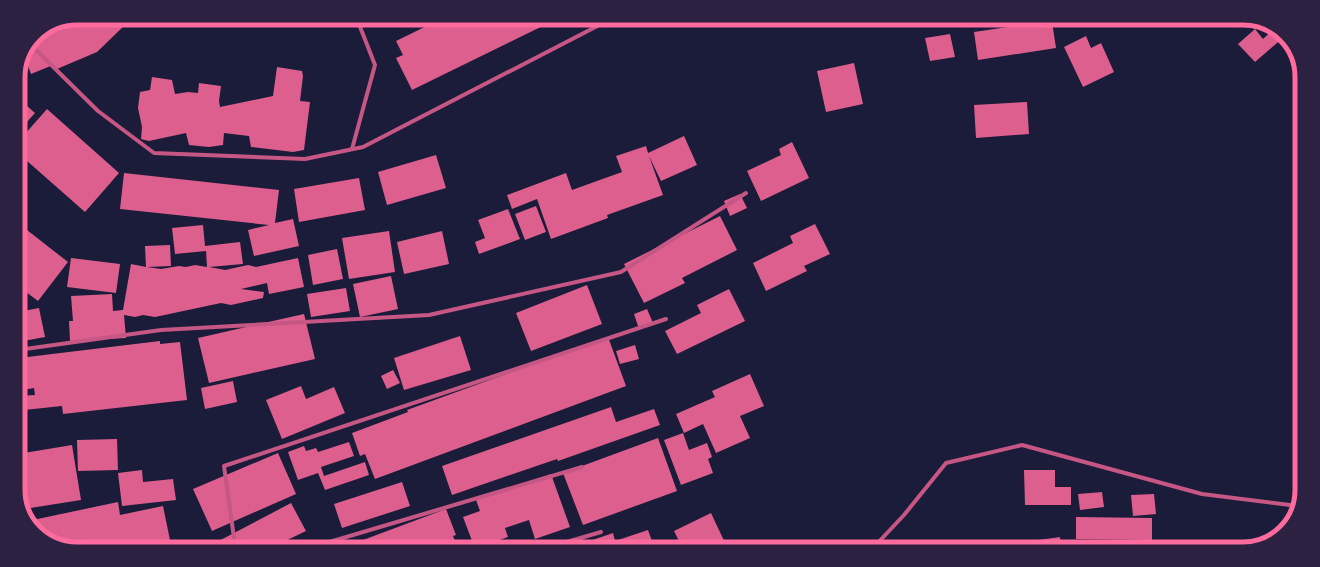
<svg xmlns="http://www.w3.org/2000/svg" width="1320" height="567" font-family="Rubik,sans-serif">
  <rect width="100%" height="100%" fill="#1b1b3a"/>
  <g fill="#dd5f8e">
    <path d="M77 18H126L128 22 97 52 57 69 53 65 31 74 25 58 31 45 33 43V41L35 35Z"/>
    <path d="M190 18 213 19 191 24Z"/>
    <path d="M441 19H478L555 20 412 90 396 58 403 55 396 41Z"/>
    <path d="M1042 22H1052L1056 48 978 60 974 32Z"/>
    <path d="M1255 29 1263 39 1274 29 1284 37 1255 62 1238 44Z"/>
    <path d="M950 34 955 57 930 61 925 38Z"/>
    <path d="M1086 36 1091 48 1101 43 1114 72 1083 87 1064 47Z"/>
    <path d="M854 63 863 104 826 112 817 71Z"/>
    <path d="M277 67 302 71 303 76 300 101 310 102 304 150 293 152 251 147 249 136 224 133 223 145 209 147 189 145 186 133 149 141 141 139 142 127 138 108 140 92 150 90 152 77 172 80 175 94 188 92 198 93 199 83 221 86 219 101 220 107 273 96Z"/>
    <path d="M19 70 26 80 18 86V73Z"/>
    <path d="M18 98 35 113 18 132Z"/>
    <path d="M1027 102 1029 134 976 138 974 105Z"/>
    <path d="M47 109 119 173 85 212 18 153V142Z"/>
    <path d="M684 136 697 165 661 181 649 156 663 195 607 215 608 218 551 239 537 199 512 209 507 195 566 173 572 190 622 172 616 156 646 146 648 153Z"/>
    <path d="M792 142 809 178 761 201 747 171 781 155 779 149Z"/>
    <path d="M436 155 446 188 387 205 378 172Z"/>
    <path d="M124 173 279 190 275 223 293 219 299 246 254 256 248 230 269 225 120 209Z"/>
    <path d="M359 178 365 210 299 222 294 189Z"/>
    <path d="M740 194 747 208 730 216 724 201Z"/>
    <path d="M536 206 546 232 525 240 515 214Z"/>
    <path d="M508 209 520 239 479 254 475 242 485 238 478 220Z"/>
    <path d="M720 216 737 250 682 278 685 283 644 303 624 264Z"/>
    <path d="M18 223 68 262 38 301 18 286Z"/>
    <path d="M815 224 830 254 804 266 807 271 766 291 753 263 793 243 790 236Z"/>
    <path d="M203 225 205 246 240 242 243 264 209 267 225 270 248 265 256 267 298 258 304 287 269 294 267 283 241 289 264 292 263 298 231 305 221 303 155 317 143 315 135 317 124 315 126 338 70 341 69 321H73L71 296 112 294 113 311 123 310 131 264 146 267 145 246 170 245 171 266 147 267 161 269 179 266 186 267 195 265 207 267 206 251 175 254 172 228Z"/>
    <path d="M389 231 395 272 349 279 342 238Z"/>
    <path d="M442 231 449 264 404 274 397 242Z"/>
    <path d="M337 249 343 279 313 285 308 255Z"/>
    <path d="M71 258 120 264 116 293 67 287Z"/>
    <path d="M391 276 398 309 360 317 353 284Z"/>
    <path d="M587 285 602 324 531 351 516 313Z"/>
    <path d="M346 288 350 311 311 317 307 294Z"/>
    <path d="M729 289 745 321 677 354 665 331 701 313 697 305Z"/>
    <path d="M39 308 45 337 18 342V312Z"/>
    <path d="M647 309 653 323 639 329 634 314Z"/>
    <path d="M304 314 315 359 209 383 198 338Z"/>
    <path d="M460 336 471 370 404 390 394 358Z"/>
    <path d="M608 337 626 386 375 479 365 454 360 456 352 433 408 412 407 410Z"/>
    <path d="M160 341V344L180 342 187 400 63 414 62 406 24 410 26 425 18 426V396L35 395 34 388 23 390 19 358Z"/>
    <path d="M635 345 639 359 620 364 616 351Z"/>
    <path d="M393 370 400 383 387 389 381 376Z"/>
    <path d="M750 374 764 406 740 416 750 438 716 453 703 424 684 433 676 414 715 397 712 391Z"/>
    <path d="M233 381 237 402 205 409 201 388Z"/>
    <path d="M301 386 306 399 334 387 345 413 282 439 266 400Z"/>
    <path d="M611 407 616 422 654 409 660 425 558 461 557 459 452 495 442 466Z"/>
    <path d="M683 433 689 450 707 443 712 457 708 459 713 473 681 485 664 440Z"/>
    <path d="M658 438 677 491 583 525 563 473Z"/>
    <path d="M117 439 118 470 78 471 77 440Z"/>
    <path d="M349 442 354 456 321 467 324 476 365 462 369 475 325 490 318 473 298 480 288 452 304 446 306 451 316 448 318 452Z"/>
    <path d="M72 445 81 500 24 509 18 494V454Z"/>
    <path d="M278 453 296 494 212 531 193 489Z"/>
    <path d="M142 470 143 482 173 479 176 500 122 506 118 473Z"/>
    <path d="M1024 470H1055V487H1071V505H1025Z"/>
    <path d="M551 474 570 527 535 539 529 520 505 528 508 537 482 546H474L463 517 480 511 476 500Z"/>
    <path d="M402 482 410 506 342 528 334 504Z"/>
    <path d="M1102 492 1104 507 1080 510 1078 494Z"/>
    <path d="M1154 494 1156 514 1133 516 1131 495Z"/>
    <path d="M118 502 120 515 163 506 170 540 148 545H54L30 526 28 521Z"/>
    <path d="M291 503 306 531 277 545H211Z"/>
    <path d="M446 509 456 535 453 536 457 546H356L355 543Z"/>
    <path d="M711 513 727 547H682L674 531Z"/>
    <path d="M1076 517 1152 518V540L1076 539Z"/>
    <path d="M648 530 654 547H572L613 533 615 541Z"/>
    <path d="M1060 537 1061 548H1032V541Z"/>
    <path d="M674 542 678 547H668Z"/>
    <path d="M1151 545 1152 549H1133V548Z"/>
    <path d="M1173 546 1210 547V549H1173Z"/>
  </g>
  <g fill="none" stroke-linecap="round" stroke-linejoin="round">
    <g stroke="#c65784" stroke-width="4">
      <path d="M31 45 98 111 154 153 305 159 363 147 609 20"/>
      <path d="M352 149 375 65 357 19"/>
      <path d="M18 350 161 330 429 315 621 272 746 193"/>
      <path d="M235 545 224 466 666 319"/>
      <path d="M316 546 582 467"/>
      <path d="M553 546 601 532"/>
      <path d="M873 548 904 515 946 463 1022 445 1202 494 1298 506"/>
    </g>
  </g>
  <path d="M0 0H1320V567H0ZM77 25H1243A52 52 0 0 1 1295 77V490A52 52 0 0 1 1243 542H77A52 52 0 0 1 25 490V77A52 52 0 0 1 77 25Z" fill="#2d2142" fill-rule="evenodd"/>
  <path fill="none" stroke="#ff6b9d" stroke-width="5" d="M77 25H1243A52 52 0 0 1 1295 77V490A52 52 0 0 1 1243 542H77A52 52 0 0 1 25 490V77A52 52 0 0 1 77 25Z"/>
</svg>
